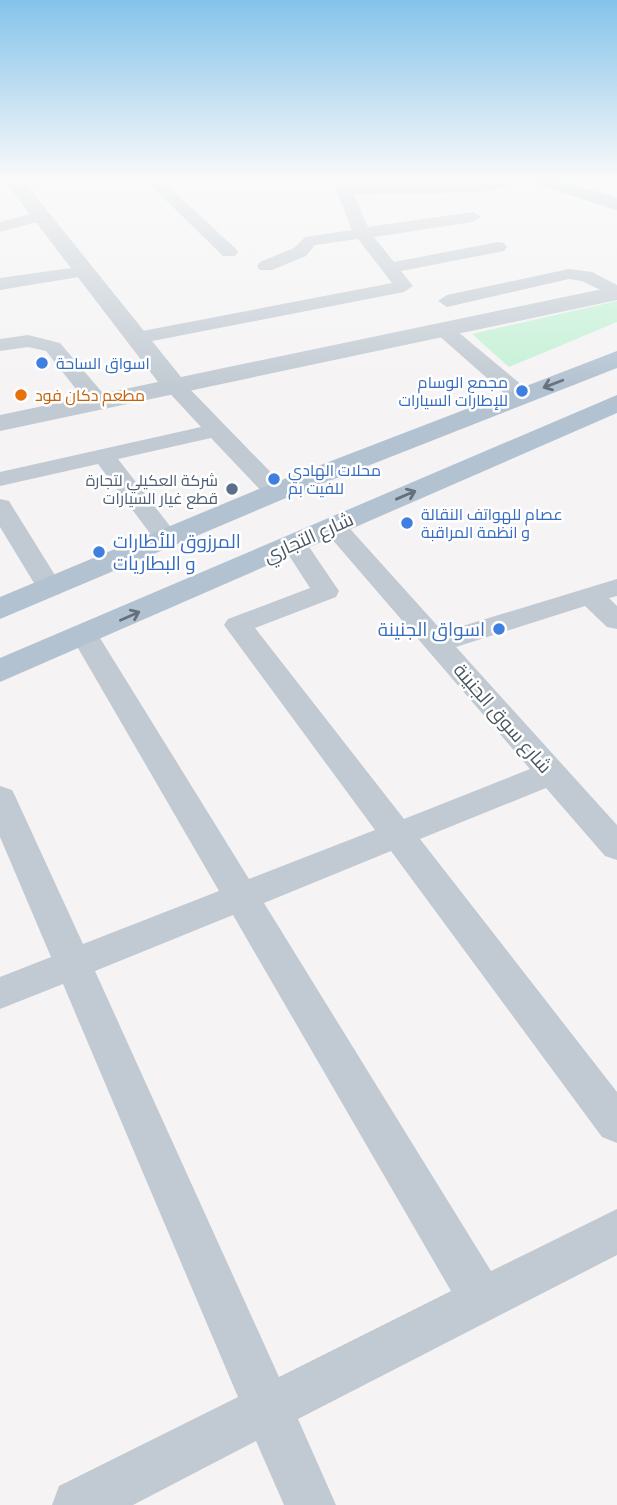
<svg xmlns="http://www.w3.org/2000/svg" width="617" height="1505" font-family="'Archivo Narrow',Cairo,sans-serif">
  <rect width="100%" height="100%" fill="#f5f3f3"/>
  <path fill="#c3f1d5" d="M617 301V322L509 367 472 334Z"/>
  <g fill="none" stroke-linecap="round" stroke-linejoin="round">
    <g fill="#c1cad2" fill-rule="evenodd">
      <path d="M21 178H60C50 186 18 191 8 183L11 180Z"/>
      <path d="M143 178H159L235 248 238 252 235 256H223Z"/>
      <path d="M505 178H533L530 181 483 192 354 195 368 227 473 212 481 217 473 222 374 237 394 262 498 242 504 243 507 247 504 251 401 271 413 286 404 292 137 344 130 342 127 338 130 334 137 332 392 283 358 239 315 245 306 256 272 270H260L257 266 260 262 294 248 305 237 352 230 336 190 338 187 483 182Z"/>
      <path d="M42 211 50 216 48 219 0 232V222Z"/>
      <path d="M85 266 91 267 94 271 91 275 0 290V278Z"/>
      <path d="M569 269 592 272 617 285V298L582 281 569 279 447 307 438 301 447 295Z"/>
      <path d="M444 324 451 326 529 391 532 396 529 401H513L437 334 434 330Z"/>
      <path d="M28 335 60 343 107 398 110 403 107 408H91L46 351 28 347 0 351V339Z"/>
      <path d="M175 381 183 382 285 487 288 492 285 497 276 499 267 497 211 438 118 459 180 539 176 544 167 547 158 544 98 464 0 486V472L201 427 164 387 167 382Z"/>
      <path d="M0 499 9 501 12 506 63 588 60 594 50 596 40 594 37 588 0 527Z"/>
      <path d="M334 518 343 521 443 632 617 579V596L609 598 617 606V629L607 627 585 606 456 647 617 825V860L605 856 546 788 420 839 617 1092V1143L602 1137 391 851 264 903 491 1271 617 1209V1255L298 1419 336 1505H284L256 1441 133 1505H52L59 1486 238 1397 63 984 0 1009V977L51 957 0 837V786L12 790 16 798 83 944 219 891 71 636 75 630 85 627 95 630 249 879 375 830 224 625 228 619 310 588 281 543 285 538 294 535 303 538 339 591 336 597 255 628 404 819 530 769 325 531 321 526 325 521ZM233 915 451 1291 279 1377 95 971Z"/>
    </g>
    <path fill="#c1cad2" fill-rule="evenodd" d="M2 178H21L181 377 617 286V300L0 431V415L158 382Z"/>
    <g fill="#b3c2d1" fill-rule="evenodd">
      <path d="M526 178H553L617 198V210L528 182Z"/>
      <path d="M617 351V368L286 498 0 619V597L266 486Z"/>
      <path d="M617 395V413L0 682V658Z"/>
    </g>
  </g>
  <defs><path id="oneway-shaft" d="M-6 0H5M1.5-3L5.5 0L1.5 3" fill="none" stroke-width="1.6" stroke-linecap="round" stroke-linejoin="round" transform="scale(1.75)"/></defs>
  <g stroke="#64717d">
    <use href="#oneway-shaft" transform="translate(553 384) rotate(159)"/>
    <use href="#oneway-shaft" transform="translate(406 495) rotate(-23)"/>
    <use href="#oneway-shaft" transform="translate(130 616) rotate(-24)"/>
  </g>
  <linearGradient id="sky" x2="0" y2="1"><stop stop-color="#85c3ea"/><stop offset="0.46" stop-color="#fafafa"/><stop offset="1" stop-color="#fafafa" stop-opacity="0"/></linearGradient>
  <rect width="617" height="388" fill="url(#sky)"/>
  <g fill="#3f7fe0" stroke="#fff" stroke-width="2.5">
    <circle cx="42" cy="363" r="7"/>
    <circle cx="522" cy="391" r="7"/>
    <circle cx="274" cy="479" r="7"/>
    <circle cx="407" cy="523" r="7"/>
    <circle cx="99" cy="552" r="7"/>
    <circle cx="499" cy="629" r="7"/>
  </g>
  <circle fill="#e8710a" stroke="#fff" stroke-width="2.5" cx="21" cy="395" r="7"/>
  <circle fill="#5c6f8a" stroke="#fff" stroke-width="2.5" cx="232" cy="489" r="7"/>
  <g text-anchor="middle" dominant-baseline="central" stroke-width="5" stroke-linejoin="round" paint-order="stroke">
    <g font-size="16" fill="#366cbe" stroke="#fff" text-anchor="start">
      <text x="56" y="363">اسواق الساحة</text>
      <text x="508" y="382" text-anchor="end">مجمع الوسام<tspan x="508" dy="18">للإطارات السيارات</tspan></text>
      <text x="288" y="470">محلات الهادي<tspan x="288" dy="18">للفيت بم</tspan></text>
      <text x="421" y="514">عصام للهواتف النقالة<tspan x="421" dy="18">و انظمة المراقبة</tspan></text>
    </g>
    <g font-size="16" fill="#c56008" stroke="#fff" text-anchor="start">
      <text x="35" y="395">مطعم دكان فود</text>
    </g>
    <g font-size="16" fill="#4e5e75" stroke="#fff" text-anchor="end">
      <text x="218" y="480">شركة العكيلي لتجارة<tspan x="218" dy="18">قطع غيار السيارات</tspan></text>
    </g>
    <g font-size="19" fill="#4a5661" stroke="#fff">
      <text transform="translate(308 537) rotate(-24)">شارع التجاري</text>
      <text transform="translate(503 718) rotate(49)">شارع سوق الجنينة</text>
    </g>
    <g font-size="19" fill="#366cbe" stroke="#fff" text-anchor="start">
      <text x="113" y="541">المرزوق للأطارات<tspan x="113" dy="22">و البطاريات</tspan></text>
      <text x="485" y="629" text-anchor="end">اسواق الجنينة</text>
    </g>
  </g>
</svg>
